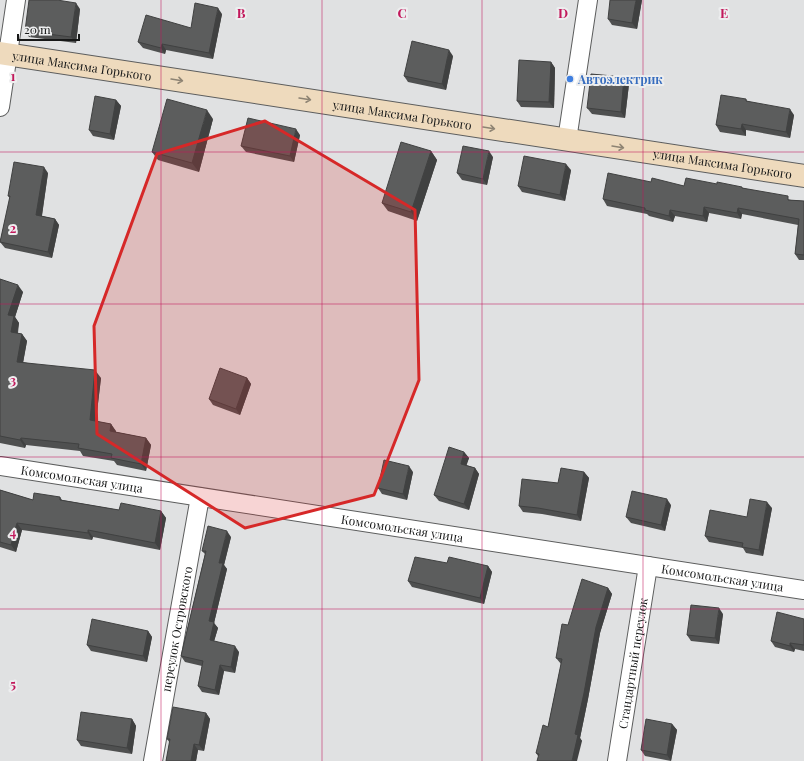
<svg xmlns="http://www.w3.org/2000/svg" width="804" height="761" font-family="'Playfair Display',serif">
  <rect width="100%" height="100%" fill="#e0e1e2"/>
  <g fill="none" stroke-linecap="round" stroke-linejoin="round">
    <defs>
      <g id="minor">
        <path d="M0 107 16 0"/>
        <path d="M567 140 588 0"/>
        <path id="s1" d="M0 466 804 590"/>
        <path id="s2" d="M153 761 200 497"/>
        <path id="s3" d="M617 761 648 566"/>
      </g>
      <g id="secondary">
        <path id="s4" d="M0 53 804 176"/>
      </g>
    </defs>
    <use href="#minor" stroke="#5c5d5d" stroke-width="20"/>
    <use href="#secondary" stroke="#5c5d5d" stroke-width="24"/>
    <use href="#minor" stroke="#fff" stroke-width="18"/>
    <use href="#secondary" stroke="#eedabd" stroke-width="22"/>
  </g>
  <g fill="#4f5050">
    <path d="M642 0 637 29 612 25 608 19Z"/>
    <path d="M80 9 76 43 29 37 25 31Z"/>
    <path d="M222 14 213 59 166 50 165 54 143 48 138 42 191 28Z"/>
    <path d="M453 56 446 90 408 82 404 76Z"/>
    <path d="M551 62 555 68 554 108 521 107 517 101Z"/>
    <path d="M629 84 625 118 592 114 587 108Z"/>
    <path d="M746 99 747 101 794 115 790 138 746 130V136L720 132 716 125Z"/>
    <path d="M116 100 121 106 114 140 93 136 89 130Z"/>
    <path d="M213 119 199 172 158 160 152 152Z"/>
    <path d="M300 135 294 162 246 152 241 146Z"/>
    <path d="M431 151 437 160 417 221 388 211 382 203Z"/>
    <path d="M493 157 487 185 462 180 457 173Z"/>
    <path d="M571 170 565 201 522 192 518 186Z"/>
    <path d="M48 173 42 216 55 219 59 225 52 258 5 248 0 242 10 198 8 196Z"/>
    <path d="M651 182 684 186 743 188 791 200 804 201V260H799L795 254 798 225 742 214 741 219 709 213 707 222 675 216 673 222 649 216 647 214 607 206 603 199Z"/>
    <path d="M0 279 23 292 15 317 19 323 18 333 22 334 27 341 23 362 101 378 96 421 111 424 116 432 146 438 151 445 146 471 117 465 114 461 83 456 80 451 26 445 25 448 0 443Z"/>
    <path d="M247 378 251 384 240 415 213 405 209 399Z"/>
    <path d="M464 452 469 458 466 465 475 468 479 474 469 510 439 501 434 495Z"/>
    <path d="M413 472 407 500 382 494 378 488Z"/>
    <path d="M584 472 589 478 581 521 542 514 523 512 519 506Z"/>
    <path d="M0 490 33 500 60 497 62 500 119 510 161 511 166 518 160 550 93 537 92 540 22 530 16 552 0 547Z"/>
    <path d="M671 505 665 531 631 523 626 517Z"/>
    <path d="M772 508 763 556 746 553 743 548 709 542 705 536 747 517Z"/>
    <path d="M231 537 224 565 227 569 214 623 218 628 214 641 239 652 235 673 224 671 219 695 202 692 198 686 202 666 185 662 181 656 205 554 202 551Z"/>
    <path d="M447 563 488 566 492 572 484 604 412 587 408 581Z"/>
    <path d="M608 588 612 594 600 633 588 699 580 738 582 741 538 756 536 753 548 727 561 664 556 658 568 625Z"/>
    <path d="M723 614 719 644 691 641 687 635Z"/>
    <path d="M804 619V651L795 649 794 652 775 647 771 641Z"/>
    <path d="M148 631 152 637 147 662 91 651 87 645Z"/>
    <path d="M206 713 210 719 204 751 198 750 196 761H166L170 743 167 739Z"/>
    <path d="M132 719 136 726 132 754 81 746 77 740Z"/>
    <path d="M672 724 677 730 671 761 645 756 641 750Z"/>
  </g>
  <g fill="#404141">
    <path d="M636 0H642L637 29 632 23Z"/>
    <path d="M76 3 80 9 76 43 71 37Z"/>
    <path d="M218 8 222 14 213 59 209 53Z"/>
    <path d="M162 44 166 50 165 54 161 48Z"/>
    <path d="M449 50 453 56 446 90 442 84Z"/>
    <path d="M551 62 555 68 554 108 549 102Z"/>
    <path d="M624 77 629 84 625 118 621 112Z"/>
    <path d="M116 100 121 106 114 140 110 134Z"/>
    <path d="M790 109 794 115 790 138 786 132Z"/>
    <path d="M207 110 213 119 199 172 192 163Z"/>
    <path d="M742 124 746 130V136L741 129Z"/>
    <path d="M296 129 300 135 294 162 290 156Z"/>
    <path d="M431 151 437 160 417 221 411 212Z"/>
    <path d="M489 151 493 157 487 185 483 179Z"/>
    <path d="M566 164 571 170 565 201 560 195Z"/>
    <path d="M44 167 48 173 41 221 36 215Z"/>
    <path d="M704 207 709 213 707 222 703 216Z"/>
    <path d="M738 208 742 214 741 219 737 213Z"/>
    <path d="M670 210 675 216 673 222 669 216Z"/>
    <path d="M55 219 59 225 52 258 48 252Z"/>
    <path d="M18 285 23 292 15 317 19 323 16 339 11 332 8 315Z"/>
    <path d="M22 334 27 341 22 369 17 362Z"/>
    <path d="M95 370 101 378 95 428 90 420Z"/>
    <path d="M247 378 251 384 240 415 236 409Z"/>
    <path d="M111 424 116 431 115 438 110 431Z"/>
    <path d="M21 438 26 445 25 448 20 440Z"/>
    <path d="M146 438 151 445 146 471 141 464Z"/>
    <path d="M464 452 469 458 465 470 461 464Z"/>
    <path d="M409 466 413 472 407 500 403 494Z"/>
    <path d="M475 468 479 474 469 510 464 504Z"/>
    <path d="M584 472 589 478 581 521 577 515Z"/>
    <path d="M667 499 671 505 665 531 661 525Z"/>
    <path d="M767 502 772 508 763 556 759 550Z"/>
    <path d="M161 511 166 518 160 550 155 543Z"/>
    <path d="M17 523 22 530 16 552 11 545Z"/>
    <path d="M88 530 93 537 92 540 88 533Z"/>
    <path d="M227 531 231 537 224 565 227 569 214 623 218 628 213 645 210 640 209 621 219 563Z"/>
    <path d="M488 566 492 572 484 604 480 598Z"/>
    <path d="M608 588 612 594 600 633 588 699 580 738 582 741 577 761H572L575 734 596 627Z"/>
    <path d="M719 608 723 614 719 644 715 638Z"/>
    <path d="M148 631 152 637 147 662 143 656Z"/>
    <path d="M790 643 795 649 794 652 790 646Z"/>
    <path d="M235 646 239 652 235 673 231 667Z"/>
    <path d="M220 665 224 671 219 695 215 690Z"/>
    <path d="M206 713 210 719 204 751 199 745Z"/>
    <path d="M132 719 136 726 132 754 127 748Z"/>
    <path d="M672 724 677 730 671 761 667 755Z"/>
    <path d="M194 744 198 750 196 761H191Z"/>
  </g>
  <g fill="#5c5d5d" stroke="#404141">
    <path d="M29 0H57L76 3 71 37 25 31Z"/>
    <path d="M610 0H636L632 23 608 19Z"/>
    <path d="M195 3 218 8 209 53 162 44 161 48 138 42 146 15 191 28Z"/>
    <path d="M412 41 449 50 442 84 404 76Z"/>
    <path d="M519 60 551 62 549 102 517 101Z"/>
    <path d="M591 74 624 77 621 112 587 108Z"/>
    <path d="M721 95 746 99V101L790 109 786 132 742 124 741 129 716 125Z"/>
    <path d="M95 96 116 100 110 134 89 130Z"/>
    <path d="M167 99 207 110 192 163 152 152Z"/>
    <path d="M248 118 296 129 290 156 241 146Z"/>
    <path d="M401 142 431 151 411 212 382 203Z"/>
    <path d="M463 146 489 151 483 179 457 173Z"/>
    <path d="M524 156 566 164 560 195 518 186Z"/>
    <path d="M14 162 44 167 36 215 55 219 48 252 0 242 10 196H8Z"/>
    <path d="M608 173 651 182 652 178 684 186 686 178 717 184V182L742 187V188L788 196V200L804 201V255L795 254 799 219 738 208 737 213 704 207 703 216 670 210 669 216 645 210V208L603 199Z"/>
    <path d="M0 279 18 285 8 315 14 316 11 332 22 334 17 362 95 370 90 420 111 424 110 431 146 438 141 464 111 458 112 454 78 448 79 444 21 438 20 440 0 436Z"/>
    <path d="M220 368 247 378 236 409 209 399Z"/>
    <path d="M449 447 464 452 461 464 475 468 464 504 434 495Z"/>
    <path d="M384 460 409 466 403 494 378 488Z"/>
    <path d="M561 468 584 472 577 515 538 508 519 506 522 479 558 483Z"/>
    <path d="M0 490 33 500 34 493 60 497V500L119 510 121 503 161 511 155 543 88 530V533L17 523 11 545 0 542Z"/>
    <path d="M632 491 667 499 661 525 626 517Z"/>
    <path d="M750 499 767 502 759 550 742 547 743 543 705 536 710 510 747 517Z"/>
    <path d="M208 526 227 531 219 563H223L209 621 214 622 210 640 235 646 231 667 220 665 215 690 198 686 203 661 181 656 206 551H202Z"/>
    <path d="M415 557 447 563 449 557 488 566 480 598 408 581Z"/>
    <path d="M582 579 608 588 596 627 584 693 575 734 578 735 572 761H537L539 754 536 753 543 725 548 727 562 659 556 658 562 624 568 625Z"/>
    <path d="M691 605 719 608 715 638 687 635Z"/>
    <path d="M777 612 804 619V645L790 643V646L771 641Z"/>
    <path d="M92 619 148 631 143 656 87 645Z"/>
    <path d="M173 707 206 713 199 745 194 744 191 761H166L170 739H167Z"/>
    <path d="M81 712 132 719 127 748 77 740Z"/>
    <path d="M646 719 672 724 667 755 641 750Z"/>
  </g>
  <defs><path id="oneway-shaft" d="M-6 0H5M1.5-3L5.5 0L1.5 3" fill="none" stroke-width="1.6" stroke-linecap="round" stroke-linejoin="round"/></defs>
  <g stroke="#8d8373">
    <use href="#oneway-shaft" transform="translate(177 80) rotate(9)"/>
    <use href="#oneway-shaft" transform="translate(305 99) rotate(9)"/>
    <use href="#oneway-shaft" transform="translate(489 128) rotate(9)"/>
    <use href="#oneway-shaft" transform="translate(618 147) rotate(9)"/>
  </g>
  <path fill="#d62828" fill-opacity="0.2" stroke="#d62828" stroke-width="3" stroke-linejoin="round" d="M265 121 415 210 419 380 374 495 245 528 97 434 94 326 157 154Z"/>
  <path fill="none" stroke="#c2185b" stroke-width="1" stroke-opacity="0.55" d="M161 0V761M322 0V761M482 0V761M643 0V761M0 152H804M0 304H804M0 457H804M0 609H804"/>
  <circle fill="#3f7fe0" stroke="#edeeef" stroke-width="1.5" cx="570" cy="79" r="4"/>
  <g text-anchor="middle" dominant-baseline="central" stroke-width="4" stroke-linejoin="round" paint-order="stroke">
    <g font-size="12" fill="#171818" stroke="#edeeef">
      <text stroke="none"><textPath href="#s4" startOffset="83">улица Максима Горького</textPath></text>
      <text stroke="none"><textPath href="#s4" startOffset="407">улица Максима Горького</textPath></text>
      <text stroke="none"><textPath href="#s4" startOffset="731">улица Максима Горького</textPath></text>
      <text stroke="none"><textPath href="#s1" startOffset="83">Комсомольская улица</textPath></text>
      <text stroke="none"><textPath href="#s1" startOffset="407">Комсомольская улица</textPath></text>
      <text stroke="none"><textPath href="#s1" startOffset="731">Комсомольская улица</textPath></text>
      <text stroke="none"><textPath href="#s2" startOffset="134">переулок Островского</textPath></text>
      <text stroke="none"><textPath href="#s3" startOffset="99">Стандартный переулок</textPath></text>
    </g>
    <g font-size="12" font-weight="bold" fill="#366cbe" stroke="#edeeef" text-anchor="start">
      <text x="578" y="79">Автоэлектрик</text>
    </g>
  </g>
  <g font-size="13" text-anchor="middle" font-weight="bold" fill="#c2185b" stroke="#edeeef" stroke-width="4" stroke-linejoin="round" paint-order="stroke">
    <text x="241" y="18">B</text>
    <text x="402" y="18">C</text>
    <text x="563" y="18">D</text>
    <text x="724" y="18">E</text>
    <text x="13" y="81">1</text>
    <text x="13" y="233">2</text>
    <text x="13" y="385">3</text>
    <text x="13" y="537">4</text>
    <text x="13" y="689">5</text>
  </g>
  <path d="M18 34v6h61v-6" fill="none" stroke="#171818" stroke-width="2"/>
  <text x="24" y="34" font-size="12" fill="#171818" stroke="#edeeef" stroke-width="3" paint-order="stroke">20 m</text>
</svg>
